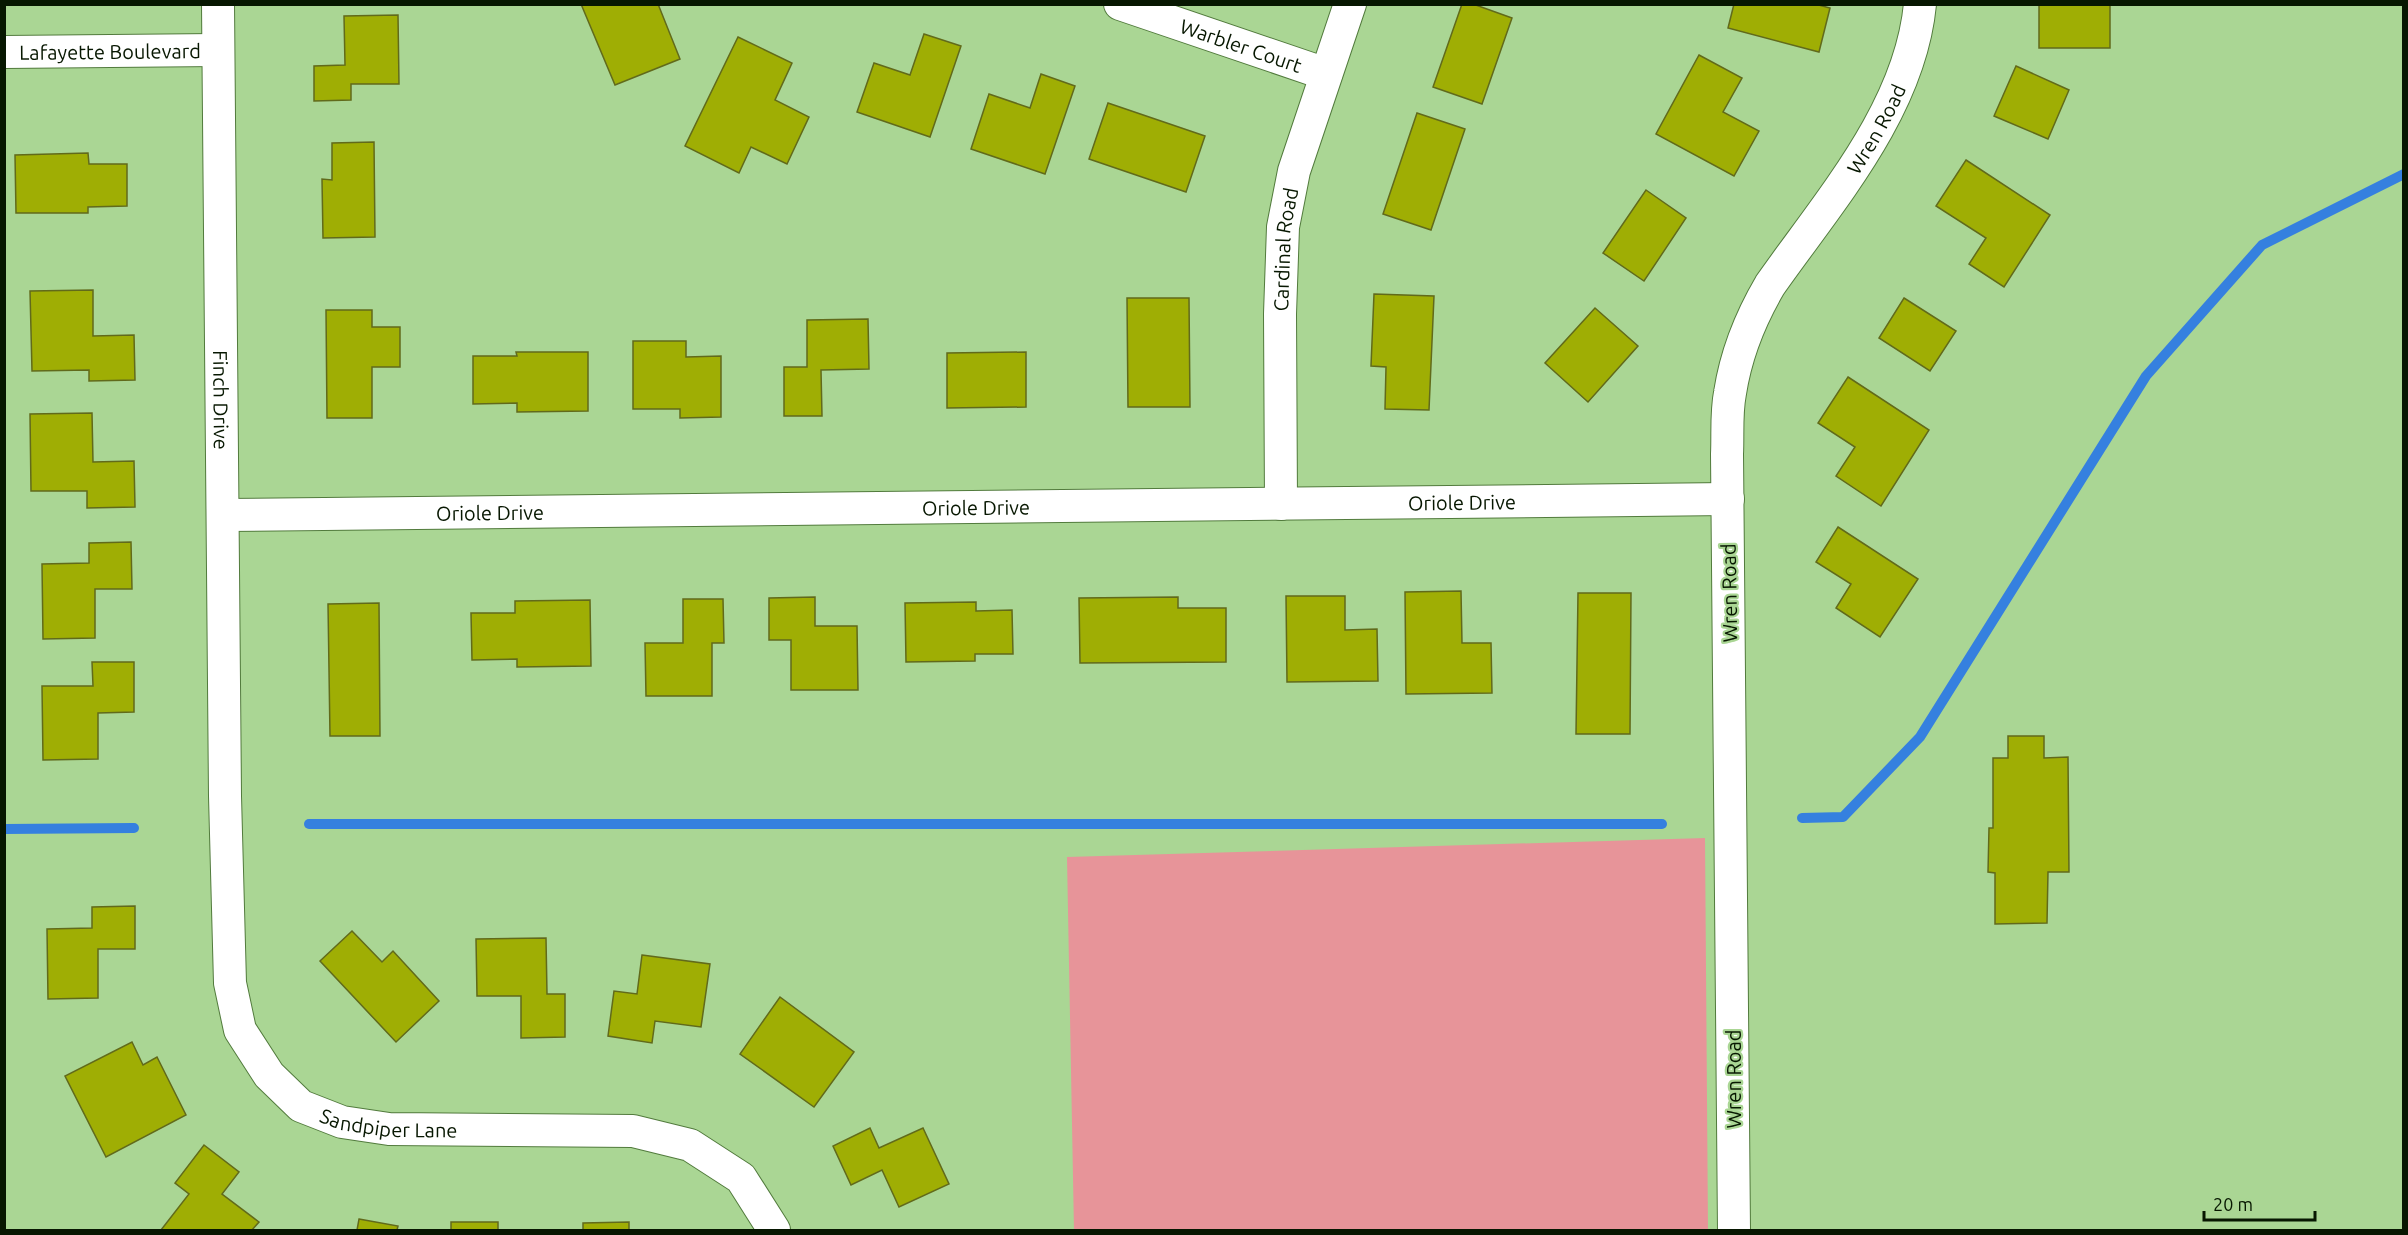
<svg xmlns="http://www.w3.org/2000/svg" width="2408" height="1235" font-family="Ubuntu,sans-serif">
  <rect width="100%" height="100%" fill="#aad694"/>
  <path fill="#e79499" d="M1705 838 1708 1230H1074L1067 857Z"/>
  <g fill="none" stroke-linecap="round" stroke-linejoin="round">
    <g stroke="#3580df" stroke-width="10">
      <path d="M1802 818 1843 817 1920 737 2146 376 2262 245 2404 174"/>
      <path d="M309 824H1662"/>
      <path d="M4 829 134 828"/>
    </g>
  </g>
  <g fill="#9fae04" stroke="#616a1b" stroke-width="1.5">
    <path d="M581 4H658L680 59 615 85Z"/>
    <path d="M1462 4H1473L1512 18 1482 104 1433 87Z"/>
    <path d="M1734 4H1815L1830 8 1819 52 1728 28Z"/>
    <rect x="2039" y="4" width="71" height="44"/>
    <path d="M398 15 399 84H351V100L314 101V66L345 65 344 16Z"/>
    <path d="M924 34 961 46 930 137 857 112 874 63 910 75Z"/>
    <path d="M738 37 792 63 775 100 809 117 787 164 751 147 739 173 685 146Z"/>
    <path d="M1699 55 1742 78 1723 112 1759 131 1734 176 1656 134Z"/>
    <path d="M2016 66 2069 90 2048 139 1994 116Z"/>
    <path d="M1041 74 1075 86 1045 174 971 149 989 94 1030 108Z"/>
    <path d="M1108 103 1205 136 1186 192 1089 159Z"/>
    <path d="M1417 113 1465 129 1431 230 1383 214Z"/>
    <path d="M374 142 375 237 323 238 322 179 332 180V143Z"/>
    <path d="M88 153 89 164H127V206L88 207V213H16L15 155Z"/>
    <path d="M1966 160 2050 215 2004 287 1969 264 1986 238 1936 206Z"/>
    <path d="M1646 190 1686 218 1644 281 1603 253Z"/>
    <path d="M93 290V336L134 335 135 380 89 381V370L32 371 30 291Z"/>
    <path d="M1374 294 1434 296 1429 410 1385 409 1386 367 1371 366Z"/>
    <path d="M1127 298H1189L1190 407H1128Z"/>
    <path d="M1904 298 1956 331 1930 371 1879 338Z"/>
    <path d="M1595 308 1638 346 1588 402 1545 363Z"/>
    <path d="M326 310H372V327H400V367H372V418H327Z"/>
    <path d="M868 319 869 369 821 370 822 416H784V367H807V320Z"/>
    <path d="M633 341H686V357L721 356V417L680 418V409H633Z"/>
    <path d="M516 352H588V411L517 412V403L473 404V356H517Z"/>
    <path d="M1026 352V407L947 408V353Z"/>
    <path d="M1848 377 1929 430 1881 506 1836 476 1855 447 1818 423Z"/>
    <path d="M92 413 93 462 134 461 135 507 87 508V491H31L30 414Z"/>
    <path d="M1838 527 1918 579 1880 637 1836 608 1851 584 1816 562Z"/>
    <path d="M131 542 132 589H95V638L43 639 42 564 89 563V543Z"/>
    <path d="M1461 591 1462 643H1491L1492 693 1406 694 1405 592Z"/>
    <path d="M1578 593H1631L1630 734H1576Z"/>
    <path d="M1286 596H1345V630L1377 629 1378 681 1287 682Z"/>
    <path d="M815 597V626H857L858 690H791V640H769V598Z"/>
    <path d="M1178 597V608H1226V662L1080 663 1079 598Z"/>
    <path d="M683 599H723L724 643H712V696H646L645 643H683Z"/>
    <path d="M590 600 591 666 517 667V659L472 660 471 613H515V601Z"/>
    <path d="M976 602V611L1012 610 1013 654H975V661L906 662 905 603Z"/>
    <path d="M379 603 380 736H330L328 604Z"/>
    <path d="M92 662H134V712L98 713V759L43 760 42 686H93Z"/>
    <path d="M2008 736H2044V758L2068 757 2069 872H2048L2047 923 1995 924V873L1988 872 1989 828H1993V758H2008Z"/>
    <path d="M135 906V949H98V998L48 999 47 929 92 928V907Z"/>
    <path d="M352 931 382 962 393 951 439 1001 396 1042 320 961Z"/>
    <path d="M546 938 547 994H565V1037L521 1038V996H477L476 939Z"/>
    <path d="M642 955 710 964 701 1027 655 1021 652 1043 608 1036 614 991 637 994Z"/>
    <path d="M780 997 854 1052 814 1107 740 1054Z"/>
    <path d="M132 1042 143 1065 157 1057 186 1115 106 1157 65 1076Z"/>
    <path d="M870 1128 879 1148 923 1128 949 1184 899 1207 882 1170 851 1185 833 1146Z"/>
    <path d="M204 1145 239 1172 222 1194 259 1222 252 1230H161L189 1194 175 1183Z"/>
    <path d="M359 1219 398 1226 397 1230H357Z"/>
    <rect x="451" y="1222" width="47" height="8"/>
    <path d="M629 1222V1230H583V1223Z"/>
  </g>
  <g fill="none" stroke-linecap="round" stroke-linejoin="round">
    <defs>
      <g id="minor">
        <path id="s1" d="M218 4 225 796 230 983 240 1030 269 1075 301 1106 342 1122 389 1129 633 1131 690 1145 741 1178 774 1230"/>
        <path id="s2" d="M1120 4 1326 74"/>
        <path id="s3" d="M4 52 217 50"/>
        <path id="s4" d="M1281 504 1280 314 1283 227 1294 171 1350 4"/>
        <path id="s5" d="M224 515 1728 499"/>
        <path id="s6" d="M1734 1230 1727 454C1728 434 1726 413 1730 393 1736 354 1750 319 1770 285 1829 201 1910 110 1920 4"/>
      </g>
    </defs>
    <use href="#minor" stroke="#527b3d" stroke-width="34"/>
    <use href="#minor" stroke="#fff" stroke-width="32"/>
  </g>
  <g text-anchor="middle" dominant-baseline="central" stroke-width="4.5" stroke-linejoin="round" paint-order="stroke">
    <g font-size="20" fill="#071701" stroke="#aad694">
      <text stroke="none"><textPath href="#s2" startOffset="128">Warbler Court</textPath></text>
      <text stroke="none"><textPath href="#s3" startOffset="106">Lafayette Boulevard</textPath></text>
      <text stroke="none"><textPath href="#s6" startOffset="1142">Wren Road</textPath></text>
      <text stroke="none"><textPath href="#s4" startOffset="255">Cardinal Road</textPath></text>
      <text stroke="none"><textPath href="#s1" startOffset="396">Finch Drive</textPath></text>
      <text stroke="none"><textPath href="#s5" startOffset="1238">Oriole Drive</textPath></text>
      <text stroke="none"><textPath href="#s5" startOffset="752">Oriole Drive</textPath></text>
      <text stroke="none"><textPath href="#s5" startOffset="266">Oriole Drive</textPath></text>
      <text transform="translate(1729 593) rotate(-91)">Wren Road</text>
      <text transform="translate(1733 1079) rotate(-90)">Wren Road</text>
      <text stroke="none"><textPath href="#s1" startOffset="1216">Sandpiper Lane</textPath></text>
    </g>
  </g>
  <rect width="2408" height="1235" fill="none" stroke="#071701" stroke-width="12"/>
  <path d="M2204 1211v9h111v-9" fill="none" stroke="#071701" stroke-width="3"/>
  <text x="2213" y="1211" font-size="18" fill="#071701" stroke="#aad694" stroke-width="4.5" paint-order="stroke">20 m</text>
</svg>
